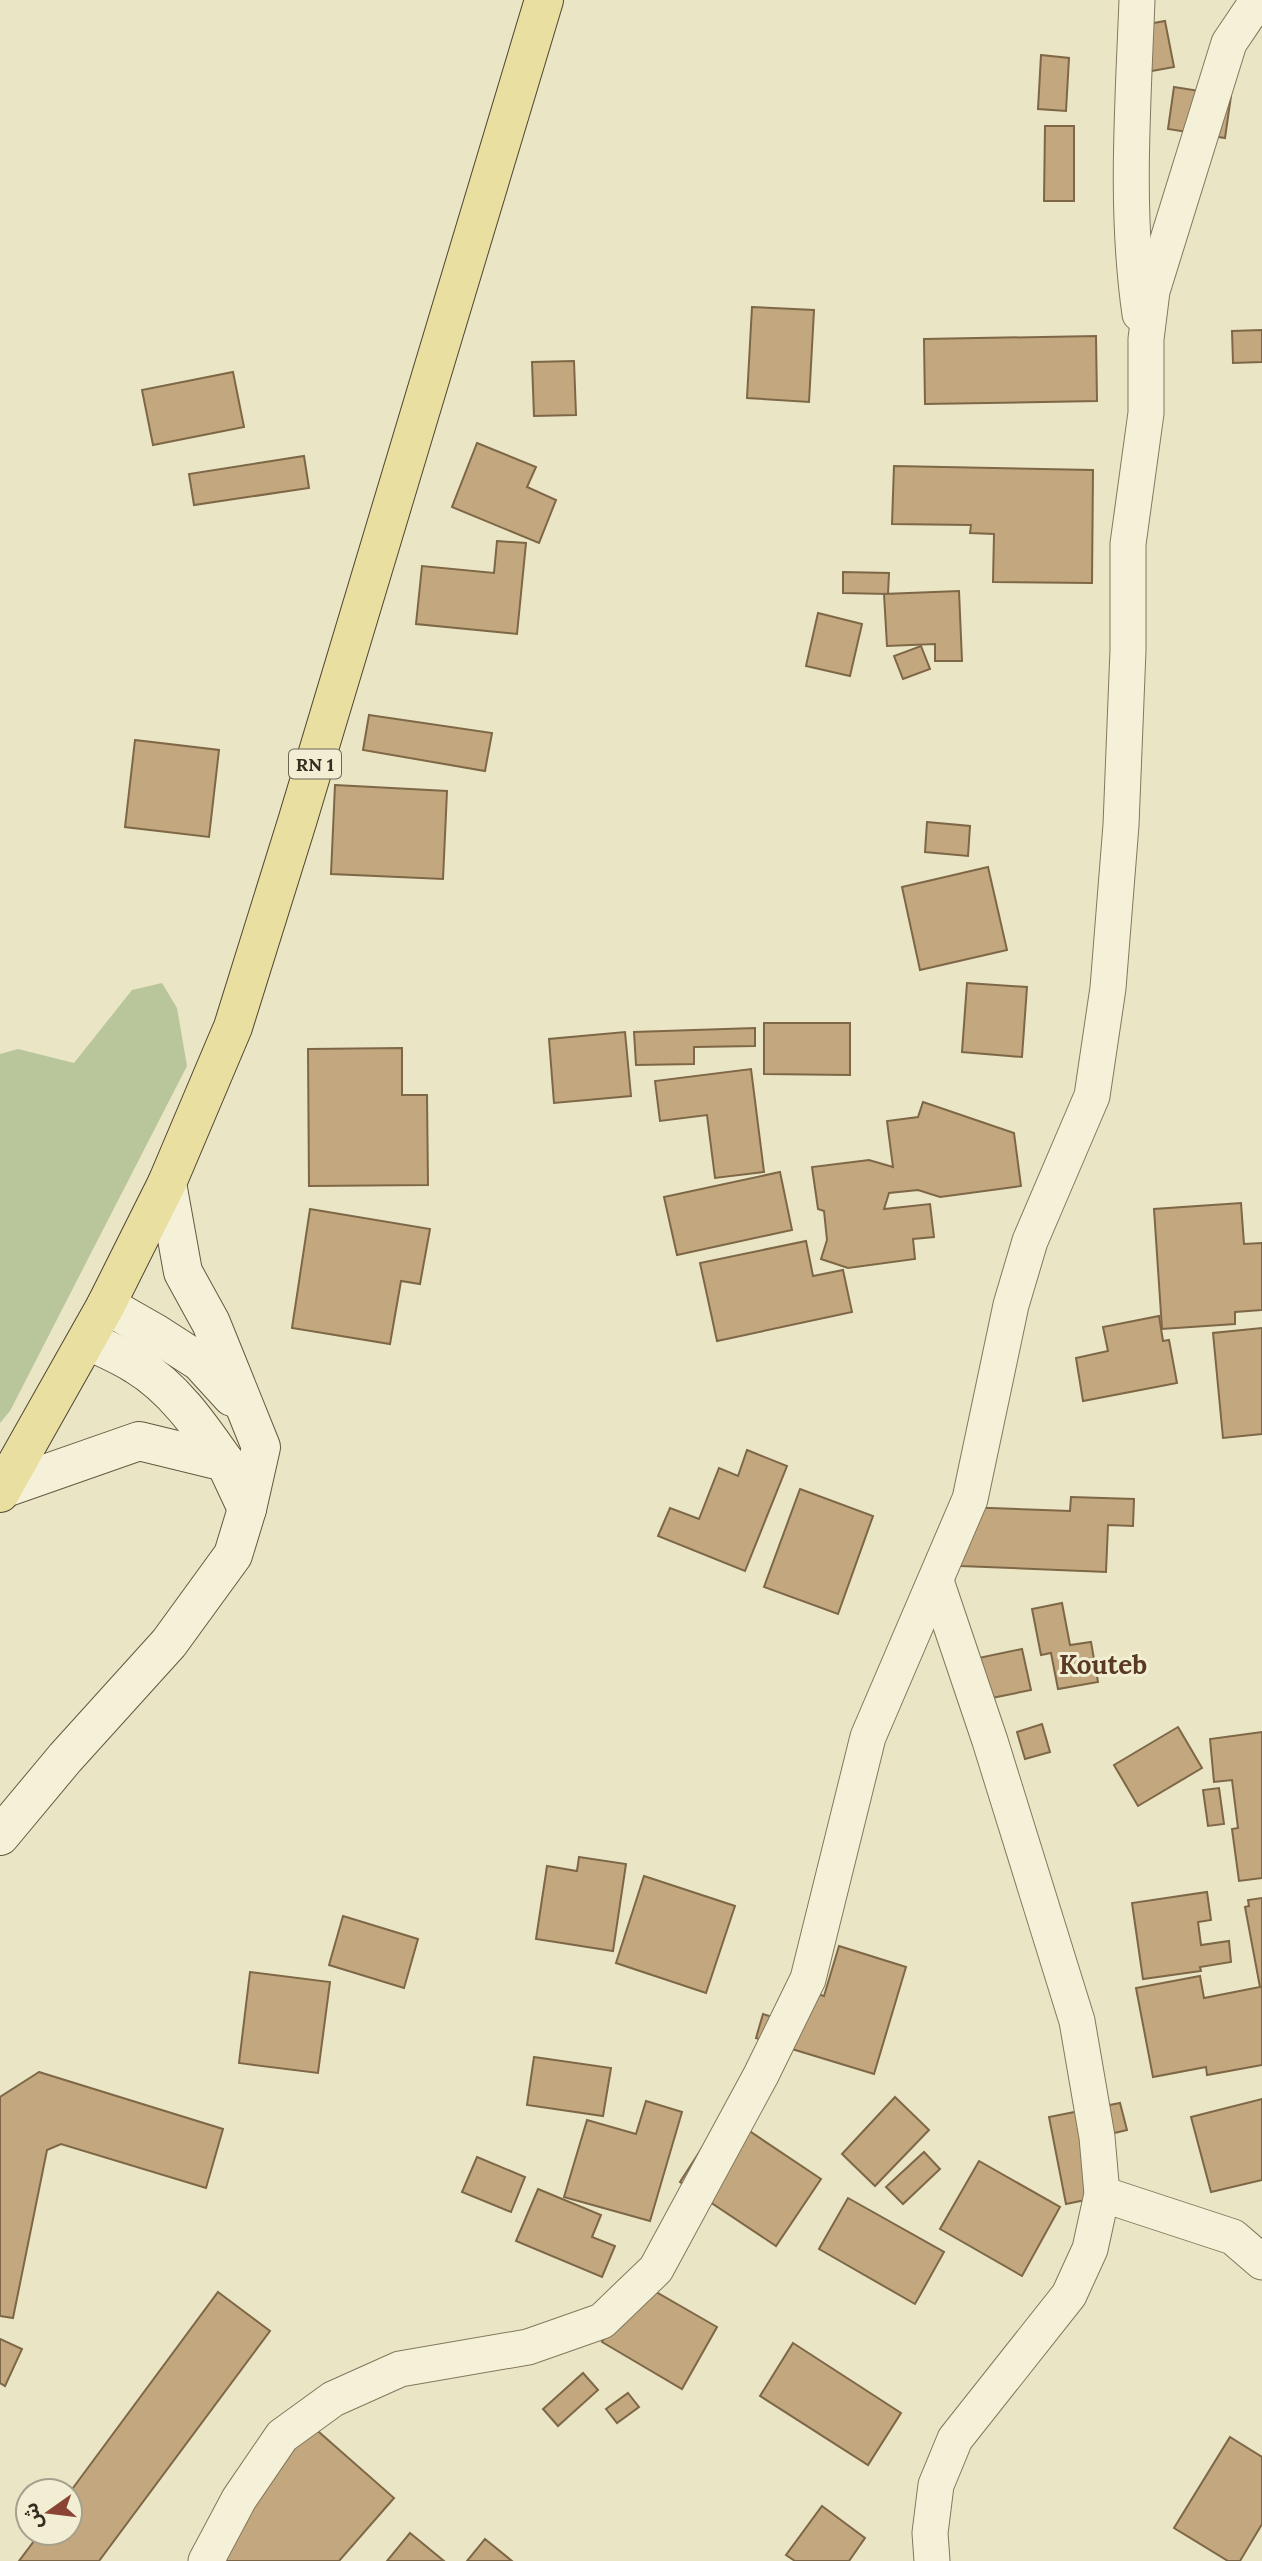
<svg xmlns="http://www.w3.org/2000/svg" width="1262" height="2561" font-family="Lora,'Noto Sans Arabic',serif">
  <rect width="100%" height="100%" fill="#e9e5c5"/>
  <path fill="#b9c69b" d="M162 983 177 1008 187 1066 10 1411 0 1423V1054L18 1049 74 1063 132 990Z"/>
  <g fill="#c3a87f" stroke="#7e6746" stroke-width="2">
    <path d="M1165 21 1174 67 1135 74 1126 28Z"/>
    <path d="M1041 55 1069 58 1066 111 1038 109Z"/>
    <path d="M1174 87 1231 96 1225 138 1168 129Z"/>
    <path d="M1045 126H1074V201H1044Z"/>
    <path d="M752 307 814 310 809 402 747 398Z"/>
    <path d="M1262 330V362L1233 363 1232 331Z"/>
    <path d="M1096 336 1097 401 925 404 924 339Z"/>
    <path d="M574 361 576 415 534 416 532 362Z"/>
    <path d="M233 372 244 427 153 445 142 390Z"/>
    <path d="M477 443 536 467 527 487 556 500 539 543 452 507Z"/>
    <path d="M304 456 309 488 194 505 189 474Z"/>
    <path d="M894 466 1093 470 1092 583 993 582 994 534 970 533 971 525 892 524Z"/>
    <path d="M497 541 526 543 517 634 416 624 422 566 494 573Z"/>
    <path d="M843 572 889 573 888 594 843 593Z"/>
    <path d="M959 591 962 661H935V644L887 646 884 594Z"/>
    <path d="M818 613 862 624 850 676 806 666Z"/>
    <path d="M921 646 930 669 903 679 894 656Z"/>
    <path d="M369 715 492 733 485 771 363 750Z"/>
    <path d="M135 740 219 750 209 837 125 827Z"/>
    <path d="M335 785 447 791 443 879 331 874Z"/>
    <path d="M927 822 970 826 968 856 925 852Z"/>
    <path d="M988 867 1007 950 920 970 902 887Z"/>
    <path d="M967 983 1027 987 1022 1057 962 1052Z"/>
    <path d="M764 1023H850V1075L764 1074Z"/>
    <path d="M755 1028V1046L694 1047V1064L636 1065 634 1032Z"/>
    <path d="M625 1032 631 1096 554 1103 549 1039Z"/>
    <path d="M402 1048V1095H427L428 1185 309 1186 308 1049Z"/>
    <path d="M751 1069 764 1172 715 1178 707 1115 660 1121 655 1081Z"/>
    <path d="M923 1102 1014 1133 1021 1186 940 1197 918 1190 889 1193 884 1209 930 1204 934 1237 913 1239 915 1259 848 1268 821 1259 827 1240 824 1211 818 1209 812 1167 869 1160 893 1167 887 1121 918 1117Z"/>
    <path d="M780 1172 792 1230 677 1255 664 1197Z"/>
    <path d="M1241 1203 1244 1244 1262 1243V1310L1235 1312V1324L1162 1329 1154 1209Z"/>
    <path d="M310 1209 430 1229 420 1284 401 1281 390 1344 292 1328Z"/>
    <path d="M806 1241 813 1276 843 1270 852 1312 717 1341 700 1263Z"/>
    <path d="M1159 1316 1163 1341 1169 1340 1177 1383 1083 1401 1076 1358 1108 1351 1103 1327Z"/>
    <path d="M1262 1328V1434L1223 1438 1213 1333Z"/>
    <path d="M747 1450 787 1466 745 1571 658 1536 670 1508 699 1519 719 1468 738 1476Z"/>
    <path d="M800 1489 873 1516 838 1614 764 1587Z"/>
    <path d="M1071 1497 1134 1499 1133 1526 1108 1525 1106 1572 961 1566 963 1507 1070 1511Z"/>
    <path d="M1062 1603 1070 1645 1091 1642 1098 1682 1058 1689 1051 1653 1041 1655 1032 1609Z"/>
    <path d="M1022 1649 1031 1690 977 1701 969 1660Z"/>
    <path d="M1042 1724 1050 1752 1025 1759 1017 1732Z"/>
    <path d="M1178 1727 1202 1768 1138 1806 1114 1765Z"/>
    <path d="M1262 1732V1878L1239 1881 1232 1829 1238 1828 1232 1780 1214 1782 1210 1739Z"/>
    <path d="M1219 1788 1224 1824 1208 1826 1203 1790Z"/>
    <path d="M579 1857 626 1864 613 1951 536 1939 547 1866 577 1871Z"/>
    <path d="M644 1876 735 1906 706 1993 616 1963Z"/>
    <path d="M1207 1892 1211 1920 1198 1922 1201 1945 1229 1941 1231 1962 1200 1967 1201 1971 1143 1979 1132 1903Z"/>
    <path d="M1262 1898V2065L1207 2075 1206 2067 1153 2077 1136 1988 1200 1976 1204 1998 1260 1987 1245 1907 1249 1906 1248 1900Z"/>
    <path d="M343 1916 418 1939 404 1988 329 1965Z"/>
    <path d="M839 1946 906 1967 874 2074 756 2038 763 2014 791 2023 801 1989 824 1996Z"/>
    <path d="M250 1972 330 1982 318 2073 239 2063Z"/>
    <path d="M534 2057 611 2068 603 2116 527 2105Z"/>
    <path d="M39 2072 223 2129 206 2188 61 2144 47 2150 13 2318 0 2316V2097Z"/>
    <path d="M895 2097 929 2130 875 2186 842 2154Z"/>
    <path d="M1262 2099V2180L1211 2192 1191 2117Z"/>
    <path d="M646 2101 682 2112 650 2221 564 2197 587 2120 636 2134Z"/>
    <path d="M1120 2103 1127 2130 1102 2136 1114 2194 1066 2204 1049 2117Z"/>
    <path d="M724 2114 821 2179 776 2246 680 2182Z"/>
    <path d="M924 2152 940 2169 903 2204 886 2187Z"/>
    <path d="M477 2157 525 2177 511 2212 462 2192Z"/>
    <path d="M979 2161 1060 2207 1022 2276 940 2229Z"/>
    <path d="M538 2189 601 2215 592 2237 615 2246 602 2277 516 2241Z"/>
    <path d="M848 2198 944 2252 915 2304 819 2249Z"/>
    <path d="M637 2281 717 2327 682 2389 602 2342Z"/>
    <path d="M218 2292 270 2331 99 2561H19L40 2533H70V2492Z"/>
    <path d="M0 2339 22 2349 5 2386 0 2383Z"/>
    <path d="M793 2343 901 2413 868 2465 760 2396Z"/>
    <path d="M583 2373 598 2390 558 2426 543 2409Z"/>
    <path d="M628 2393 639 2407 617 2423 606 2409Z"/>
    <path d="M311 2425 394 2498 339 2561H199Z"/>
    <path d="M1230 2437 1262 2457V2524L1240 2561H1228L1174 2528Z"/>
    <path d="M822 2506 865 2538 849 2561H795L786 2555Z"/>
    <path d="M410 2533 444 2561H387Z"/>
    <path d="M485 2539 512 2561H467Z"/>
  </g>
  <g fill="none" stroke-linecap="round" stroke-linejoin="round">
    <defs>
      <g id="street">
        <path d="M1137 0C1133 105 1125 210 1140 314"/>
        <path d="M1102 2194 1233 2237 1262 2262"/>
        <path d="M206 2561 239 2499 282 2436 333 2399 400 2369 528 2347 602 2321 656 2269 761 2075 808 1979 868 1737 970 1499 1011 1305 1030 1241 1092 1096 1108 988 1121 825 1128 650V544L1146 413V339L1152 291 1229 43 1258 0"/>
        <path d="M932 2561 930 2533 936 2485 955 2439 1069 2295 1090 2249 1102 2194 1097 2137 1077 2021 990 1741 936 1581"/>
      </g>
      <g id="secondary">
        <path d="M106 1305 155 1333 200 1362 232 1397"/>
        <path d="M87 1340C103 1348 121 1355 136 1365 174 1388 200 1426 225 1462"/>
        <path d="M2 1489 139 1441 225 1462 247 1509"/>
        <path d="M0 1836 65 1758 169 1643 233 1555 247 1509 261 1447 211 1323 183 1272 167 1183"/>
      </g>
      <path id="primary" d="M0 1493 106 1305 167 1183 233 1027 297 822 544 0"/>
    </defs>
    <use href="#street" stroke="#82785d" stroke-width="37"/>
    <use href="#secondary" stroke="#645940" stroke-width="40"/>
    <use href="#primary" stroke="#504531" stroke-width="40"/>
    <use href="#street" stroke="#f5f1d8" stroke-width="35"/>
    <use href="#secondary" stroke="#f5f1d8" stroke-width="38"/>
    <use href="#primary" stroke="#e8dfa1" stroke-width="38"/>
  </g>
  <g text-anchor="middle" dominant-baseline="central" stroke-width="6" stroke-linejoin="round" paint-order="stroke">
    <rect fill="#f1eed4" stroke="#6d6756" stroke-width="2" x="289" y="749.5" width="52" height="29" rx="5"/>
    <g font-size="18" font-weight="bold" fill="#342d20">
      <text x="315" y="764">RN 1</text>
    </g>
    <g font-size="26" font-weight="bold" fill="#5b3a24" stroke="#f1eed4">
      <text x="1103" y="1664">Kouteb</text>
    </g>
  </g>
  <g transform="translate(49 2512) rotate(256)"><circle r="33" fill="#f1eed4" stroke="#a5a18c" stroke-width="2"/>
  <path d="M0-5L12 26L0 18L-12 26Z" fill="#8a4434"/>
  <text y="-10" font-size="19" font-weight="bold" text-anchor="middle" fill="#342d20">ش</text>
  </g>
</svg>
